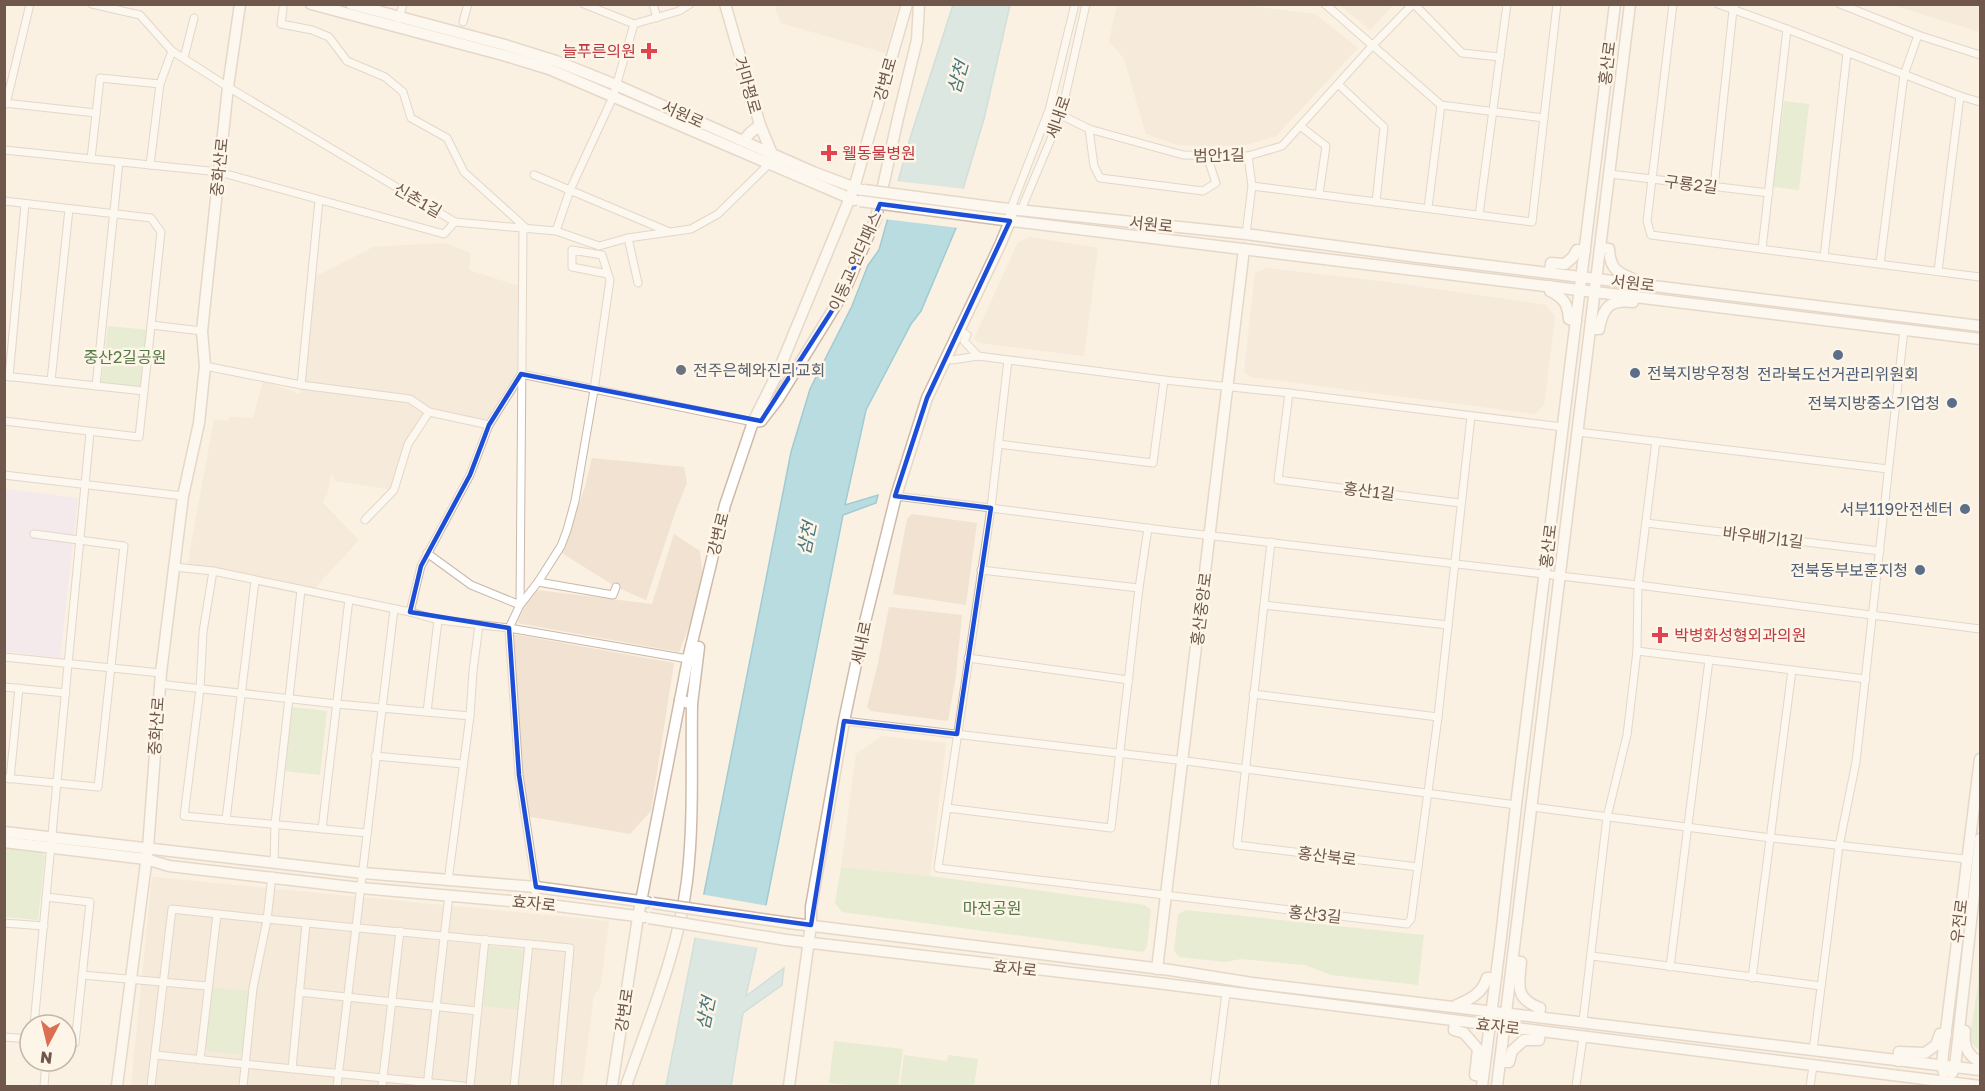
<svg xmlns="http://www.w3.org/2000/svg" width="1985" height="1091" font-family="'Golos Text','Noto Sans KR',sans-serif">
  <rect width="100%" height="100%" fill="#faf1e2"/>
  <g fill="#f1e2d1">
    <path d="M777 5V4L899 5 885 53 781 23 776 11Z"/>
    <path d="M1242 5 1315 14 1358 48 1276 136 1242 146H1201L1177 145 1146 134 1124 59 1109 41 1117 5Z"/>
    <path d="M1340 5H1393L1370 30Z"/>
    <path d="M1892 5H1980V32Z"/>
    <path d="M1030 237 1098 248 1084 356 980 343 974 339 1018 242Z"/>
    <path d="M444 243 471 253 469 270 522 287 521 374 489 425 429 412 408 444 394 490 336 481 331 474 327 496 324 498 323 503 359 540 313 590 187 567 214 419 228 421 230 417 253 418 263 381 300 394 311 279 373 247Z"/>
    <path d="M1266 268 1387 282 1546 305 1555 317 1544 405 1535 414 1251 377 1244 372 1255 273Z"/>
    <path d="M592 458 684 467 687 483 676 510 646 600 616 587 562 553 585 487Z"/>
    <path d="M912 514 977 523 966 605 893 594 907 519Z"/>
    <path d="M674 534 700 551 704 589 679 652 517 623 528 600 537 590 652 604Z"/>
    <path d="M889 607 962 615 956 675 948 721 871 711 867 707 878 663Z"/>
    <path d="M513 634 674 663 651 811 630 834 526 816Z"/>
    <path d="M882 736 946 743 930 876 841 867 856 754Z"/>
    <path d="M152 877 609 921 600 988 594 995 582 1086H131Z"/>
  </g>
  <path fill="#eedff6" d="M5 489 78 498 60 658 5 651Z"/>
  <g fill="#d1e6c2">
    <path d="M1784 101 1809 104 1799 190 1773 187Z"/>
    <path d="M108 326 148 330 141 387 101 383Z"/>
    <path d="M291 707 327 711 320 775 285 771Z"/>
    <path d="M4 848 41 851 45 856 38 920 5 917Z"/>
    <path d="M841 867 930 876 1145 905 1151 910 1147 947 1143 952 842 912 835 903Z"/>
    <path d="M1185 910 1424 935 1418 985 1331 975 1305 965 1241 959 1225 962 1179 957 1174 951 1178 915Z"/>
    <path d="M1980 934V1051L1971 1042V1030L1978 984Z"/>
    <path d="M489 946 525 950 518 1010 483 1006Z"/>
    <path d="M212 988 250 991 245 1047 240 1055 208 1051 205 1047Z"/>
    <path d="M834 1041 903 1049 898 1086H859L829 1083Z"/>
    <path d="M904 1055 947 1061 948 1055 978 1059 974 1086H900Z"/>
  </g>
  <path fill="#b9dce1" stroke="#a0cbd2" stroke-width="1.5" d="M953 5H1010L984 119 963 189 956 228 921 311 911 324 866 410 845 505 878 495 876 503 843 515 767 900 746 996 784 968 782 985 743 1013 731 1086H666L791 452 810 389 852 306 868 265 879 250 911 135Z"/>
  <g fill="#faf1e2">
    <path d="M895 181 966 189 959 228 884 219Z"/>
    <path d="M700 894 769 906 759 948 692 937Z"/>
  </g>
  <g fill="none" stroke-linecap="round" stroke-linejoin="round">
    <defs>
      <g id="street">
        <path d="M92 4 140 15 172 51 228 87 455 222 556 231 599 246 628 238 691 229 718 214 769 164"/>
        <path d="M584 4 634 24 679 11 690 4"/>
        <path d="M653 4 657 18"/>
        <path d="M1325 4 1441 105 1544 118"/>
        <path d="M1414 4 1462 53 1500 57"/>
        <path d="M1673 4 1647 221 1651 235 1980 277"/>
        <path d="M1718 4 1787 29 1960 96 1980 102"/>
        <path d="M1840 4 1918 35 1980 55"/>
        <path d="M283 9 281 24 312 30 329 37 347 61 385 77 403 92 411 118 447 138 464 172 527 229"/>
        <path d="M399 19 403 4"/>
        <path d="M463 22 468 4"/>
        <path d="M184 58 194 18"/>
        <path d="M1339 85 1384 127 1376 202"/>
        <path d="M4 103 96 113"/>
        <path d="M6 104 30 4"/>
        <path d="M1061 115 1089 129 1183 155 1248 156 1282 146 1373 45 1413 4"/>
        <path d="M1300 126 1326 146 1319 194"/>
        <path d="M1089 129 1094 166 1100 178 1203 191 1216 183 1207 156"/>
        <path d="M4 150 219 172 444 234 455 222"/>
        <path d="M91 159 100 78 160 84"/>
        <path d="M150 165 160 84 172 51"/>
        <path d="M1610 174 1769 193"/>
        <path d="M534 175 667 231"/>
        <path d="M1252 186 1532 222 1557 4"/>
        <path d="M1714 187 1733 10 1735 4"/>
        <path d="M4 201 151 218 161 232 144 391 4 376"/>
        <path d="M1011 208 1049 110 1075 4"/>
        <path d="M1428 208 1441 105"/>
        <path d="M1021 210 1061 115 1086 4"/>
        <path d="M1479 215 1507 4"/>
        <path d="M523 229 520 605 509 628 519 775 536 887 534 903"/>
        <path d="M556 231 570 190 613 97 634 24"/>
        <path d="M1246 234 1252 186 1248 156"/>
        <path d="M628 238 638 283"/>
        <path d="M1762 249 1787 29"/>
        <path d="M1824 257 1847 53"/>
        <path d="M1880 264 1904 75 1918 35"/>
        <path d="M1938 271 1960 96"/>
        <path d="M151 325 202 331"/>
        <path d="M959 330 967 335 964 341 978 356"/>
        <path d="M945 358 952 360 978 356 1164 380 1289 393 1563 427"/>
        <path d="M1008 360 991 508 938 868 1407 924 1411 919 1438 717 1471 416"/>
        <path d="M205 366 301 385 410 399 429 412 408 444 394 490 365 520"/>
        <path d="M521 374 753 422"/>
        <path d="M9 377 25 204"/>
        <path d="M51 381 69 209"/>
        <path d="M301 385 319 200"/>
        <path d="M96 386 119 162"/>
        <path d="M1289 393 1278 480 1460 503"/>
        <path d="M429 412 489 425"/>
        <path d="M4 421 139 437 144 391"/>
        <path d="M1578 432 1888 469"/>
        <path d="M998 444 1153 463 1164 380"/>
        <path d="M4 475 183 496"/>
        <path d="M896 496 1170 531 1638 585 1980 629"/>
        <path d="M1646 523 1880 551"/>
        <path d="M1271 542 1237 845 1418 867"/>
        <path d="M427 553 471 585 520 605 538 582 561 546 567 530 575 501 594 390 610 280 602 255 572 250V267L608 274"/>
        <path d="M174 567 213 571 410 612 438 620 509 628 688 659"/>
        <path d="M981 570 1139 588"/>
        <path d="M213 571 203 632 200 689 184 816 367 833"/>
        <path d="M538 582 613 595 616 587"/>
        <path d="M1264 605 1448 625"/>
        <path d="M410 612 421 566 470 475 489 425 520 376"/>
        <path d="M1637 651 1866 679"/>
        <path d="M4 657 161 673"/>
        <path d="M968 658 1129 680"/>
        <path d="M159 684 337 704 470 716"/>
        <path d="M4 687 66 693"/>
        <path d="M1253 694 1438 717"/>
        <path d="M427 712 438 620"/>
        <path d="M844 721 1194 762 1516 805"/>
        <path d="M375 756 463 764"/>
        <path d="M4 778 98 787 124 546 34 534"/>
        <path d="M10 779 19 688"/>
        <path d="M1532 807 1771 838 1966 859"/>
        <path d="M947 808 1111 828 1139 588 1148 528"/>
        <path d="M226 820 255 581"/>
        <path d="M322 829 349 599"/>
        <path d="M274 862 275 824 301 590"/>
        <path d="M448 881 470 716 473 671 479 625"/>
        <path d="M46 897 90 902 75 1043H66"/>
        <path d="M4 923 44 926"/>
        <path d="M1592 956 1821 986"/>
        <path d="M1670 967 1709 660"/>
        <path d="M82 975 207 986"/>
        <path d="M1752 978 1792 670"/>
        <path d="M299 992 478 1011"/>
        <path d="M1583 1021 1607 817 1627 735 1637 651 1638 585 1656 441"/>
        <path d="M34 1025 90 432"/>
        <path d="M4 1037 30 1039"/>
        <path d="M1813 1050 1839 846 1856 762 1904 330"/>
        <path d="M155 1055 463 1086"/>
        <path d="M200 1060 217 914"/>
        <path d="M292 1069 306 924"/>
        <path d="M44 1086 46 1061"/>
        <path d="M151 1086 172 909C305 924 437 935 570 948L557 1086"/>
        <path d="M243 1086 253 988 267 920 272 876"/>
        <path d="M337 1086 394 609"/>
        <path d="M382 1086 400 931"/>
        <path d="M427 1086 449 895"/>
        <path d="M470 1086 485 939"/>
        <path d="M514 1086 529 944"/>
        <path d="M1214 1086 1226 993"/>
        <path d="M1576 1086 1583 1037"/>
        <path d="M1810 1086 1813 1066"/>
      </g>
      <g id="secondary">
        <path d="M311 4 503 55 549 69 854 200"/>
        <path d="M351 4 505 45 556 61 616 85 813 172 861 190"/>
        <path d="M725 4 760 125 773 156"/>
        <path d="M743 141 750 133 760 125"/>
        <path d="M1000 208 1246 234 1418 257 1980 326"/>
        <path d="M996 219 1980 339"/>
        <path d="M1601 248 1609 249C1610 266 1615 272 1631 278V279"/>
        <path d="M1550 273 1551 263 1565 264 1573 257 1577 250 1585 251"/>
        <path d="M1550 286V291C1564 298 1568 304 1569 319L1576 321"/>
        <path d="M1591 329H1599C1603 307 1610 299 1633 302"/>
        <path d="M753 422 761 421 778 399 844 292 876 218 898 118 917 40 919 4"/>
        <path d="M691 647H699L692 704"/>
        <path d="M4 832 363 873 536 887 647 902"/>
        <path d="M4 842 146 859 169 866 361 888 534 903 644 917"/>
        <path d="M789 923 1170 970 1252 983 1980 1070"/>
        <path d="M786 940 1149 982 1980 1086"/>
        <path d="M1513 961 1521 962C1519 985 1514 998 1540 1008L1539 1016"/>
        <path d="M1157 969 1244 249"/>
        <path d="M1455 1006C1470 999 1482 994 1487 978H1496"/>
        <path d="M1455 1021 1454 1030 1464 1033 1478 1049 1475 1075 1483 1076"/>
        <path d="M1965 1031C1963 1045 1967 1055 1980 1062"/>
        <path d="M1898 1061 1899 1052 1925 1053 1936 1045 1940 1034 1946 1035"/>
        <path d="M1500 1062H1509L1512 1051 1524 1040H1539L1540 1031"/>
        <path d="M1944 1073 1942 1066 1943 1054 1980 759"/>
        <path d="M1952 1073 1955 1067 1980 839"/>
        <path d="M117 1086 148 848 161 673 183 496 199 423 205 366 202 331 228 87 240 4"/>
        <path d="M612 1086 638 917 688 659 725 505 753 422 778 372 854 188 907 4"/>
        <path d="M626 1086C649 1020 678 952 687 881 694 823 691 763 692 704L680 700"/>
        <path d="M789 1086 811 925V907L844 721 864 626 896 496 927 398 1000 245 1010 221 1011 215"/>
        <path d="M1482 1086 1501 937 1516 805 1615 4"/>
        <path d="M1497 1086 1630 4"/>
      </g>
    </defs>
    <use href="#street" stroke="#c9b8aa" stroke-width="9"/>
    <use href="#secondary" stroke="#cfbaaa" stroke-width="13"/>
    <use href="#street" stroke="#fff" stroke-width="7"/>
    <use href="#secondary" stroke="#fff" stroke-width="10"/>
    <defs>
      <g id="secondary-bridge">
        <path d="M864 190 1000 208"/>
        <path d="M860 201 996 219"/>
        <path d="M653 903 789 923"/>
        <path d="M649 918 786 940"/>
      </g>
    </defs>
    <use href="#secondary-bridge" stroke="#cfbaaa" stroke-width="13" stroke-linecap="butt"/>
    <use href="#secondary-bridge" stroke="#fff" stroke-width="10"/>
  </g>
  <path d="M0 0H1985V1091H0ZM880 204 1010 221 927 398 895 496 991 508 957 734 844 721 811 925 536 887 519 775 509 628 410 612 421 566 470 475 489 425 521 374 761 421 844 292Z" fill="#faf1e2" fill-opacity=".55" fill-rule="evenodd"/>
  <path fill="none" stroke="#1d4ed8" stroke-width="4.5" stroke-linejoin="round" d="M880 204 1010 221 927 398 895 496 991 508 957 734 844 721 811 925 536 887 519 775 509 628 410 612 421 566 470 475 489 425 521 374 761 421 844 292Z"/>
  <g fill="#e0444e" stroke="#fdf5e8" stroke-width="2">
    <path d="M646 42h6v6h6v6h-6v6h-6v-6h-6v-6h6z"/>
    <path d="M826 144h6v6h6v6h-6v6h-6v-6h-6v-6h6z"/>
    <path d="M1657 626h6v6h6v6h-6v6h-6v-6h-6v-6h6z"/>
  </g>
  <g fill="#5c6f8a" stroke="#fdf5e8" stroke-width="2">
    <circle cx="1838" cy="355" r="6"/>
    <circle cx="1635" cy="373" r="6"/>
    <circle cx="1952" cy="403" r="6"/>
    <circle cx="1965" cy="509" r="6"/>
    <circle cx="1920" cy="570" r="6"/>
  </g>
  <circle fill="#6b7280" stroke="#fdf5e8" stroke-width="2" cx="681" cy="370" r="6"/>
  <g text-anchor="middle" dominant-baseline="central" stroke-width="5" stroke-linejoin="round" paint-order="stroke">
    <g font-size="16" fill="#be3a42" stroke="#fdf5e8" text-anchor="start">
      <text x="636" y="51" text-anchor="end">늘푸른의원</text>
      <text x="842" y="153">웰동물병원</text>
      <text x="1674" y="635">박병화성형외과의원</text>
    </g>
    <g font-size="16" fill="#6f584b" stroke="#fdf5e8">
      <text transform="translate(1607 63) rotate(-83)">홍산로</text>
      <text transform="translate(885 79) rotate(-74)">강변로</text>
      <text transform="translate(748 85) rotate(74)">거마평로</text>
      <text transform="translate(683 114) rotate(24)">서원로</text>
      <text transform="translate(1058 117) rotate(-71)">세내로</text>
      <text transform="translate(1219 155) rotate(-1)">범안1길</text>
      <text transform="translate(219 167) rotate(-84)">중화산로</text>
      <text transform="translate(1691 184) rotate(7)">구룡2길</text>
      <text transform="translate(418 200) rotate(30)">신촌1길</text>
      <text transform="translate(1151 224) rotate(6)">서원로</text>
      <text transform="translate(855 261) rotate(-66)">이동교 언더패스</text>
      <text transform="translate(1633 283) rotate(7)">서원로</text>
      <text transform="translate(1369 491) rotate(7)">홍산1길</text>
      <text transform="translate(718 534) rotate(-76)">강변로</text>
      <text transform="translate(1763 537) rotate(7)">바우배기1길</text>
      <text transform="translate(1548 546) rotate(-83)">홍산로</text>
      <text transform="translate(1201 609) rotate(-83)">홍산중앙로</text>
      <text transform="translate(861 643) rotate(-78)">세내로</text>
      <text transform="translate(156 726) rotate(-86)">중화산로</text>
      <text transform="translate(1327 856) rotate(7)">홍산북로</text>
      <text transform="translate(534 903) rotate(6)">효자로</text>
      <text transform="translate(1315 914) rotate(6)">홍산3길</text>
      <text transform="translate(1959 921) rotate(-83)">우전로</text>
      <text transform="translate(1015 968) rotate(6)">효자로</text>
      <text transform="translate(624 1010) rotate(-81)">강변로</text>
      <text transform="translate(1498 1026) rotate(7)">효자로</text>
    </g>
    <g font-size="16" fill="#557a47" stroke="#fdf5e8">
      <text x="125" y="357">중산2길공원</text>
      <text x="992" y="908">마전공원</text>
    </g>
    <g font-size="16" fill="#5b616d" stroke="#fdf5e8" text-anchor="start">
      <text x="693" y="370">전주은혜와진리교회</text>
    </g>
    <g font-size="16" fill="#4e5e75" stroke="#fdf5e8" text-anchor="end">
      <text x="1647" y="373" text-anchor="start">전북지방우정청</text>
      <text x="1838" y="374" text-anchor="middle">전라북도선거관리위원회</text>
      <text x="1940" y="403">전북지방중소기업청</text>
      <text x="1953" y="509">서부119안전센터</text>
      <text x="1908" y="570">전북동부보훈지청</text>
    </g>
    <g font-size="18" font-style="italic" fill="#477881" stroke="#fdf5e8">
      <text transform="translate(957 77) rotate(-74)">삼천</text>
      <text transform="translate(806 538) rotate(-78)">삼천</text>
      <text transform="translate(705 1013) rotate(-78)">삼천</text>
    </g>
  </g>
  <rect width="1985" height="1091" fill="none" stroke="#6f584b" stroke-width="12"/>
  <g transform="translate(48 1043) rotate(187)"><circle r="28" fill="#fdf5e8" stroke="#c4b6a9" stroke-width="1.5"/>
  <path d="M0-4.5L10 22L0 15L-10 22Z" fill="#db6f50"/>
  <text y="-9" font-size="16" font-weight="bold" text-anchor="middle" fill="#6f584b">N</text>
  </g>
</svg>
